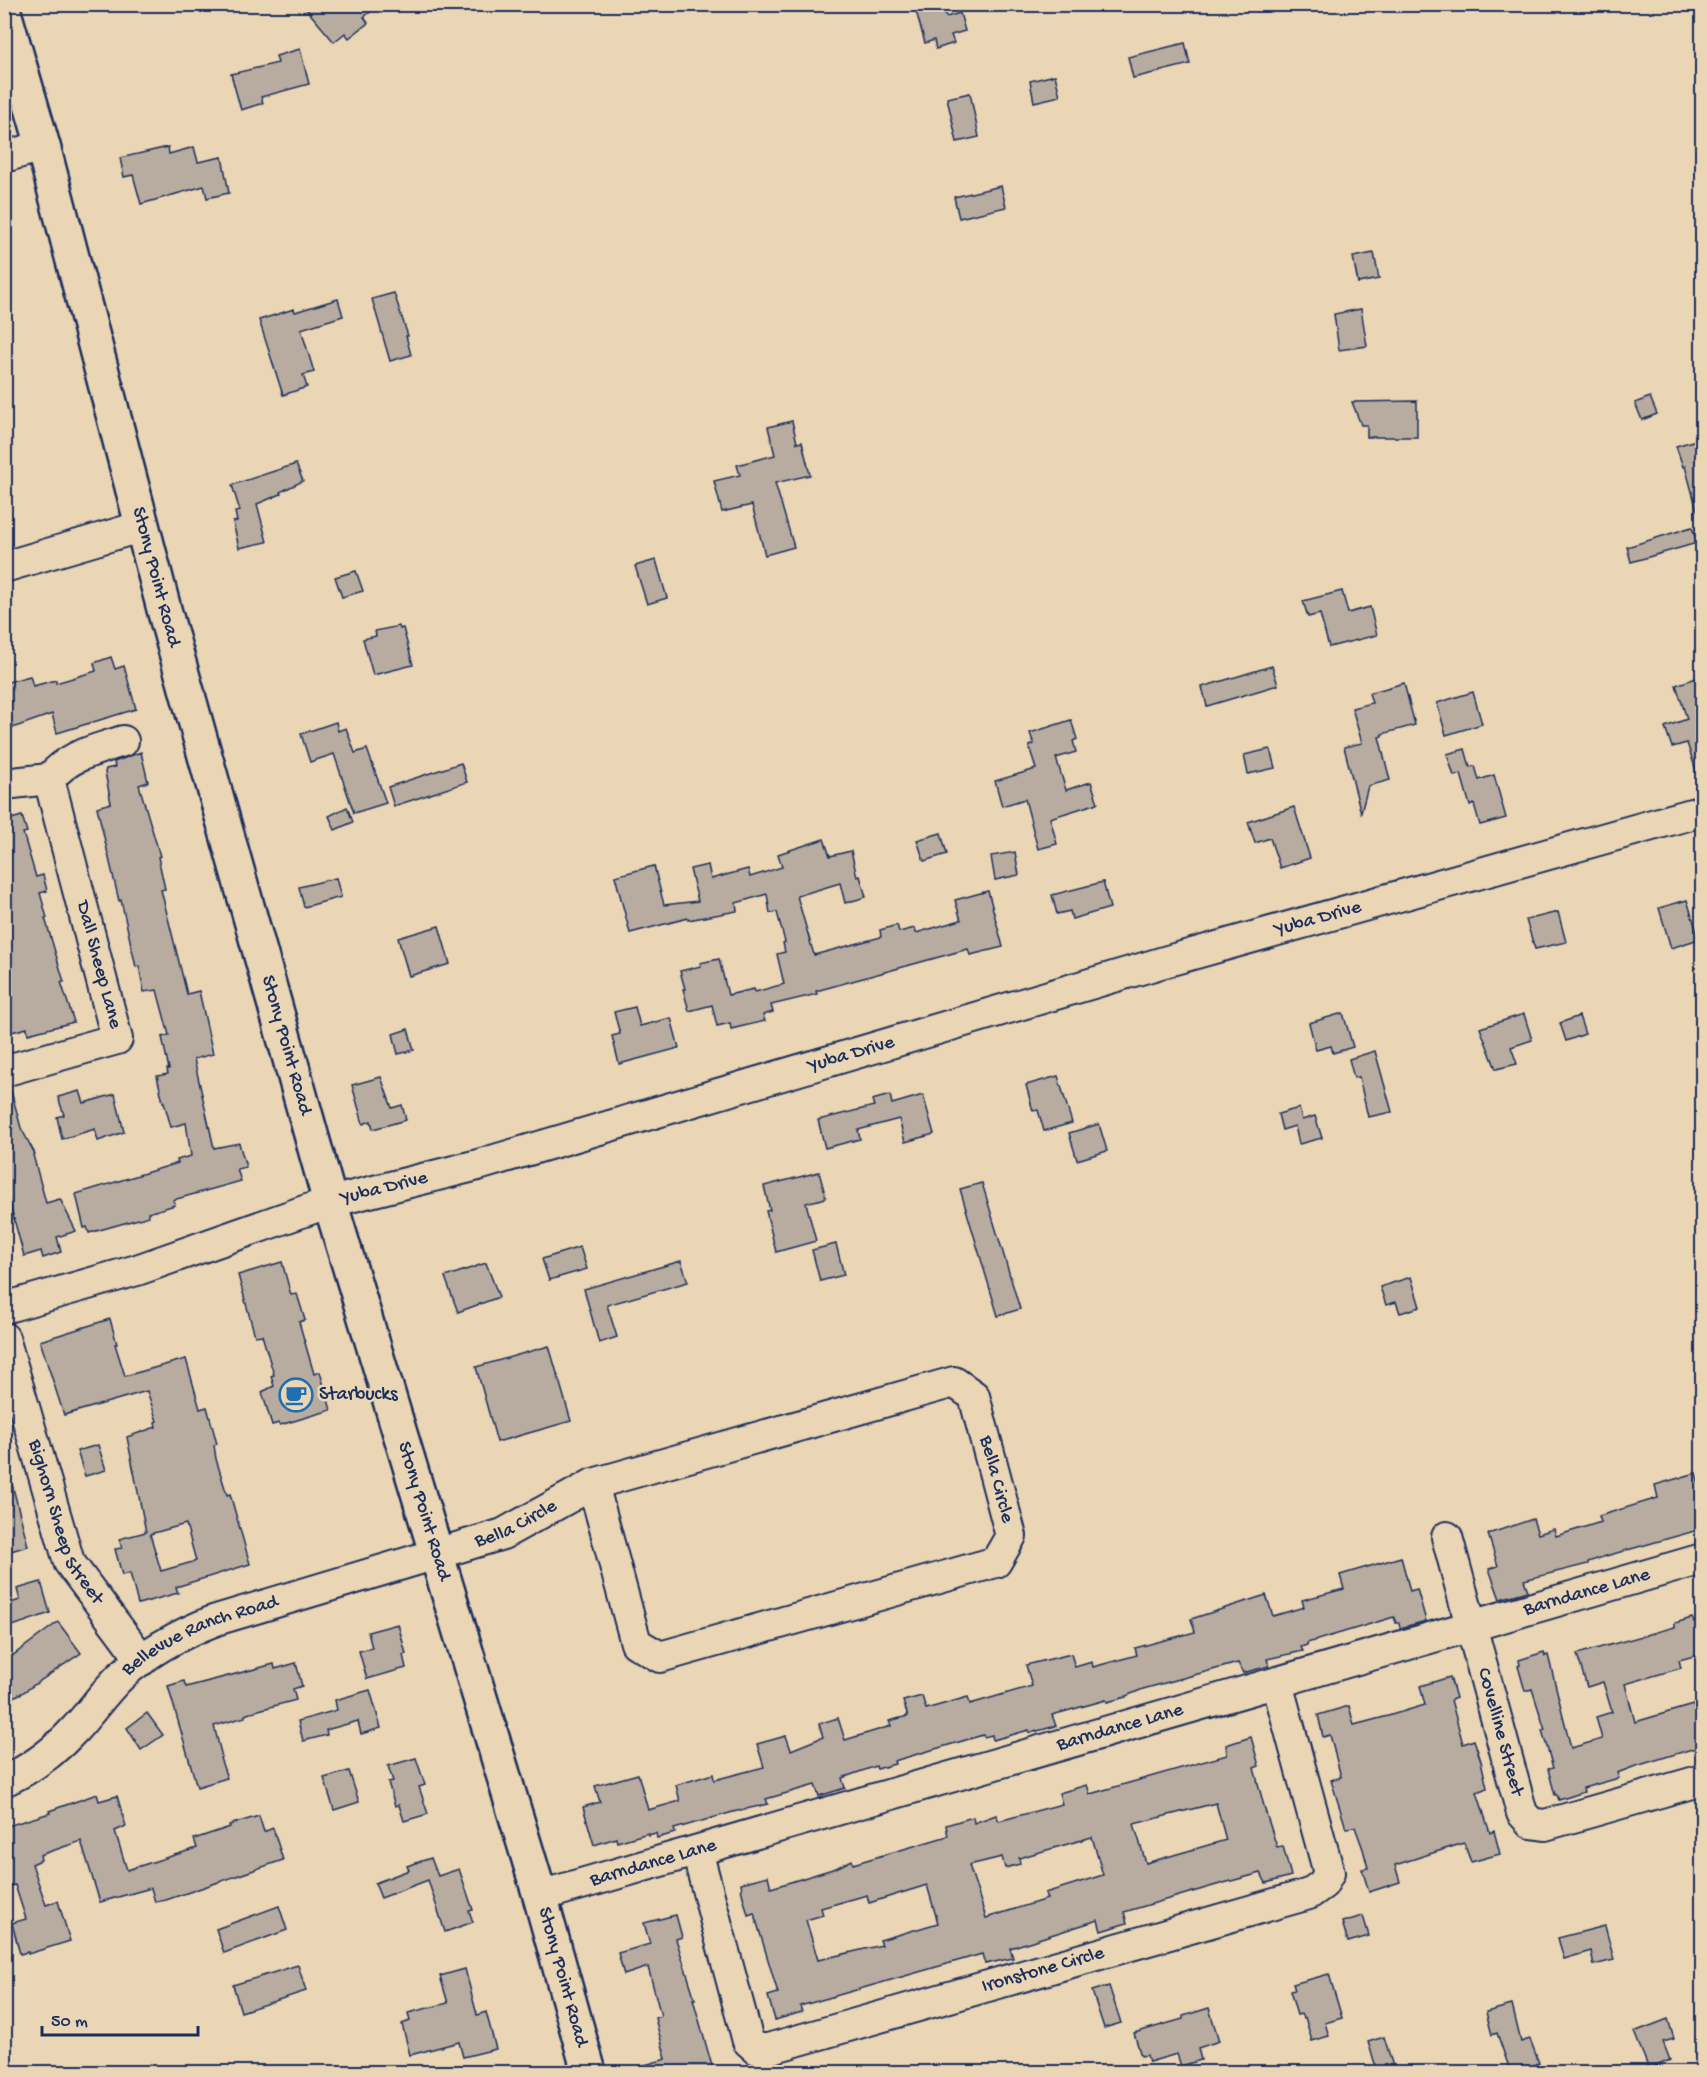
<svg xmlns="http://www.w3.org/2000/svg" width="1707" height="2077" font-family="'Gochi Hand',sans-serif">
  <rect width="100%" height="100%" fill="#ead5b4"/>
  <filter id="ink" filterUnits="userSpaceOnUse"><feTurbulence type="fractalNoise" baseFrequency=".0167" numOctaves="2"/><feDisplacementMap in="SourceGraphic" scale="12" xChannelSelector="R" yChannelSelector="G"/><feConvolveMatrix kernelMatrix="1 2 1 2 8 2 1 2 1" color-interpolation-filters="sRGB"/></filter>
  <g filter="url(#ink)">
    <g fill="#b7ac9f" stroke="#1b2f5e" stroke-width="1.5" fill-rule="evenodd">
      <path d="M302 4H380L364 17 368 23 349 38 345 33 334 42Z"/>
      <path d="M914 4H942L946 17 960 13 965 31 951 35 954 43 936 49 934 40 925 43Z"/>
      <path d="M1185 43 1190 64 1133 78 1128 57Z"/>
      <path d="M300 49 309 84 261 97 263 103 241 110 231 74 278 63 276 56Z"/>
      <path d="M1055 75 1060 96 1034 102 1030 81Z"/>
      <path d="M970 93 979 137 957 142 947 98Z"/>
      <path d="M168 147 169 154 194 147 198 162 222 157 229 193 207 198 204 186 141 204 133 175 124 177 120 158Z"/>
      <path d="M1001 186 1006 207 959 218 954 197Z"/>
      <path d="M1374 253 1379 279 1358 283 1353 257Z"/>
      <path d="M394 293 408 336H406L411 355 390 361 372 299Z"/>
      <path d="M338 299 343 316 301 329 314 372 303 375 307 387 283 395 259 320 294 309 295 312Z"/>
      <path d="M1361 309 1367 346 1339 350 1334 314Z"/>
      <path d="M1650 397 1657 414 1642 420 1635 403Z"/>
      <path d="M1417 401V437H1367V425H1361L1352 402Z"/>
      <path d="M792 421 797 443 802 442 810 475 775 483 794 547 765 555 752 505 722 512 714 481 740 475 737 465 775 455 768 427Z"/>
      <path d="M1696 440 1702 462V510H1697L1685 466 1683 467 1676 446Z"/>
      <path d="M296 464 303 481 280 492 281 494 257 504 267 542 239 548 233 522 237 521 235 512 240 511 232 485Z"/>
      <path d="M1692 527 1697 543 1631 562 1627 547Z"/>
      <path d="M656 560 667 598 647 604 635 566Z"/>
      <path d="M356 571 363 591 342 597 335 577Z"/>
      <path d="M1342 591 1348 613 1370 607 1377 635 1329 647 1320 614 1308 617 1303 601Z"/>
      <path d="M399 626 400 629 403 628 413 665 373 675 363 639 376 636 375 631Z"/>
      <path d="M111 657 115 669 124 666 136 709 57 733 52 714 4 731V683L30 676 33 686 56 680V683L96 671 94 663Z"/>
      <path d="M1272 666 1278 685 1207 706 1202 687Z"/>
      <path d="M1702 676V780H1699L1687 743 1672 747 1665 727 1687 719 1676 685Z"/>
      <path d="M1404 683 1415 725 1382 734V736L1379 737 1390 780 1368 786 1361 813 1344 747 1362 743 1352 708 1372 703 1369 693Z"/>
      <path d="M1473 692 1482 724 1446 735 1437 703Z"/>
      <path d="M1071 720 1077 739 1073 741 1076 752 1056 758 1066 790 1091 782 1098 803 1050 818 1057 844 1038 849 1025 799 1002 806 995 781 1036 769 1029 746 1034 744 1030 733Z"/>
      <path d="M336 722 338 731 346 728 355 753 367 749 386 803 354 813 334 754 310 762 301 734Z"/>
      <path d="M1270 749 1275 768 1248 774 1244 755Z"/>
      <path d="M1465 749 1470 767 1475 766 1479 780 1494 775 1506 818 1480 825 1474 804 1470 806 1461 774 1454 776 1447 754Z"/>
      <path d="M141 752 148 782 139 785 160 856 158 857 165 889 161 890 187 994 199 991 213 1054 194 1059 214 1148 239 1143 246 1167 237 1169 241 1181 173 1200 175 1205 148 1213 149 1216 89 1233 87 1227 84 1228 76 1194 178 1163 177 1160 191 1156 186 1123 171 1127 164 1102H163L157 1076 168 1074 167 1069H169L162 1037 169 1035 157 990 144 992 139 966 136 967 121 900 119 901 97 807 111 803 105 772 106 769 115 767 114 762Z"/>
      <path d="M461 763 467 782 394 806 388 787Z"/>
      <path d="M347 807 353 822 335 830 329 816Z"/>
      <path d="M1294 807 1310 858 1280 868 1270 838 1255 843 1248 822Z"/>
      <path d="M22 816 27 832 23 833 36 877 43 875 47 891 40 893 47 918H45L64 982H61L74 1022 28 1034 27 1028 4 1034V821Z"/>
      <path d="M941 833 947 854 924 861 917 840Z"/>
      <path d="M824 839 830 856 851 851 857 877 860 876 866 897 845 903 840 883 797 896 814 955 881 937 880 930 897 925 899 932 915 928 916 933 961 920 955 900 988 891 1003 947 970 955 968 949 816 991 817 994 771 1005 773 1012 763 1015 765 1021 731 1029 730 1023 717 1026 712 1005 689 1011 683 989H685L680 971 701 966 700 963 719 959 728 995 754 989 755 992 784 984 777 954 785 952 783 943 785 942 777 912 770 913 767 894 736 903 737 911 688 920V918L630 933 615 876 654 866 664 905 698 901 690 869 708 865 711 879 748 869 750 877 782 867 778 854Z"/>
      <path d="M1015 852 1019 875 995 880 991 856Z"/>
      <path d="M336 878 341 897 304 907 299 887Z"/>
      <path d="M1103 882 1110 908 1072 919 1070 911 1057 914 1052 895Z"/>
      <path d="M1687 900 1699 939 1671 948 1659 908Z"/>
      <path d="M1558 912 1566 942 1535 949 1526 920Z"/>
      <path d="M439 926 450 964 409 976 398 938Z"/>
      <path d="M635 1007 640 1026 671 1018 679 1048 619 1064 612 1036 620 1034 614 1012Z"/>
      <path d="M1343 1013 1353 1047 1333 1053 1331 1046 1316 1050 1309 1023Z"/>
      <path d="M1524 1014 1532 1040 1511 1047 1517 1064 1496 1069 1480 1028Z"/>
      <path d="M1579 1016 1585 1034 1566 1041 1560 1023Z"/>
      <path d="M408 1029 414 1050 398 1054 393 1034Z"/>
      <path d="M1375 1051 1392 1112 1368 1117 1359 1077 1354 1078 1349 1059Z"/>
      <path d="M1058 1076 1072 1123 1044 1131 1038 1110 1033 1111 1026 1085Z"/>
      <path d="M381 1077 392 1108 402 1105 406 1120 373 1129 371 1121 363 1124 352 1085Z"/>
      <path d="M10 1087 21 1128 35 1154 33 1155 46 1203 60 1199 76 1231 57 1237 61 1252 43 1258 41 1251 24 1256 8 1197 4 1198V1088Z"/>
      <path d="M80 1091 84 1103 115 1094 124 1132 98 1141 95 1129 62 1139 57 1117 64 1115 58 1097Z"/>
      <path d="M890 1095 892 1104 923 1095 934 1134 905 1142 899 1119 858 1130 860 1139 825 1148 818 1120 874 1106 872 1100Z"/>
      <path d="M1299 1108 1302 1120 1315 1116 1322 1138 1299 1144 1295 1126 1282 1130 1278 1114Z"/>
      <path d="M1099 1124 1107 1151 1077 1160 1069 1133Z"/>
      <path d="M819 1172 826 1198 806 1203 816 1241 776 1252 766 1211 770 1210 764 1186Z"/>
      <path d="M982 1183 1020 1309 998 1316 960 1189Z"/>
      <path d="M836 1244 844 1275 820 1281 812 1250Z"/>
      <path d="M580 1247 587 1269 549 1280 542 1259Z"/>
      <path d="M681 1261 688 1282 607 1305 617 1337 599 1343 584 1289Z"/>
      <path d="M282 1262 291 1295 297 1294 305 1320 299 1322 314 1374 320 1372 331 1410 280 1425 279 1423 272 1425 262 1392 274 1386 271 1376 274 1375 262 1335 255 1336 238 1275Z"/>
      <path d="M486 1263 499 1297 458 1312 445 1277Z"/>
      <path d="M1411 1277 1420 1307 1400 1313 1396 1302 1386 1305 1380 1287Z"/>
      <path d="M110 1319 117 1344H115L125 1376 186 1359 200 1409 207 1407 217 1444 214 1445 216 1459 227 1495 230 1494 250 1564 176 1587 178 1593 138 1604 130 1573 122 1575 115 1549 122 1548 119 1539 146 1532 127 1437 156 1427 155 1422 157 1421 147 1391 64 1415 40 1341ZM186 1524 196 1561 161 1571 150 1534Z"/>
      <path d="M549 1346 571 1421 497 1442 476 1367Z"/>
      <path d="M98 1445 106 1470 85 1476 77 1451Z"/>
      <path d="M1696 1473 1702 1496V1529L1606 1556 1588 1562V1564L1524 1580 1528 1591 1500 1599 1489 1569 1498 1566 1488 1534 1533 1519 1538 1534 1554 1529 1556 1536 1601 1522 1599 1516 1658 1498 1655 1485Z"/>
      <path d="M4 1476H10L28 1546 4 1553Z"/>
      <path d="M1401 1557 1410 1591 1417 1589 1426 1621 1400 1628 1399 1622 1396 1623 1394 1617 1307 1643V1645L1301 1647 1303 1651 1267 1659 1269 1666 1243 1673 1238 1663 1143 1689 1126 1696V1697L1107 1702 1106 1700 1052 1715 1056 1726 1030 1733 1029 1730 993 1740 992 1735 984 1737 983 1735 894 1761 895 1764 877 1769 876 1766 842 1778 845 1788 819 1796 815 1785 766 1799 768 1804 733 1812 674 1829 675 1833 657 1838 656 1833 648 1835V1833L617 1842 616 1838 594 1845 583 1807 600 1802 595 1786 638 1774 648 1810 680 1801 676 1785 713 1774 714 1780 764 1767 757 1744 786 1736 791 1750 823 1737 819 1724 838 1718 845 1740 891 1726 889 1721 908 1716 903 1701 922 1696 926 1709 968 1697 970 1704 1032 1686 1026 1665 1071 1654 1075 1667 1092 1662 1093 1667 1137 1655 1135 1648 1195 1632 1191 1619 1266 1595 1273 1616 1304 1607 1302 1600 1344 1589 1340 1575Z"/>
      <path d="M41 1582 50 1613 4 1629V1605L20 1600 17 1589Z"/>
      <path d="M1692 1618 1694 1622 1702 1619V1654L1679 1660 1681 1668 1625 1684 1635 1722 1693 1705 1696 1713 1702 1711V1746L1633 1767 1617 1773 1619 1778 1583 1788 1584 1792 1559 1800 1557 1795H1555L1548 1769 1553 1768 1542 1730H1545L1532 1689 1525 1691 1518 1666 1520 1665 1519 1660 1544 1652 1545 1656 1548 1655 1571 1748 1602 1739 1596 1717 1612 1712 1603 1682 1587 1687 1577 1654 1675 1627V1623Z"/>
      <path d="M58 1622 81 1653 22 1693 13 1697 4 1684V1662Z"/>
      <path d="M398 1624 406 1654 403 1655 406 1668 367 1679 359 1651 372 1648 368 1632Z"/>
      <path d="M296 1663 302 1686 293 1689 296 1700 255 1711 245 1715V1717L214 1726 222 1757 220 1758 227 1778 197 1787 168 1686 184 1681 186 1687 274 1664 275 1669Z"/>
      <path d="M1450 1677 1456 1698 1451 1700 1463 1744 1474 1740 1481 1761 1487 1788 1477 1792 1490 1833 1494 1831 1500 1854 1471 1862 1464 1843 1395 1865 1400 1882 1369 1892 1362 1869 1368 1868 1363 1849 1355 1827 1346 1828 1331 1780 1341 1777 1330 1735 1323 1737 1318 1715 1349 1706 1354 1725 1388 1716 1425 1705 1420 1686Z"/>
      <path d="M370 1690 381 1728 361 1734 358 1721 326 1730 327 1735 303 1741 298 1721 337 1710 335 1700Z"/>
      <path d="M147 1713 163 1735 141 1750 127 1728Z"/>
      <path d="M1251 1737 1259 1766 1254 1768 1265 1810 1277 1847 1283 1846 1291 1876 1266 1883 1261 1873 1220 1884 1124 1912 1127 1923 1101 1931 1098 1920 1010 1948 1013 1958 985 1964 982 1954 800 2006 802 2012 775 2020 768 1996 778 1993 754 1913 748 1915 741 1889H742L741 1883 768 1876 771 1888 836 1868 852 1860 853 1864 948 1836 946 1825 973 1817 974 1823 996 1815 999 1821 1062 1804 1059 1793 1087 1785 1090 1794 1227 1755 1226 1745ZM1216 1803 1226 1840 1146 1863 1134 1824ZM1092 1837 1103 1875 1045 1893 1047 1899 986 1918 969 1865 1002 1857 1005 1868 1020 1864 1019 1858ZM927 1885 938 1923 880 1940 882 1945 818 1960 806 1920 823 1915 821 1908 867 1895 869 1903Z"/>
      <path d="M416 1758 425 1785 419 1787 428 1814 404 1821 399 1805 395 1806 388 1782 393 1781 388 1766Z"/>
      <path d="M349 1771 359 1802 334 1810 324 1778Z"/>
      <path d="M97 1794 99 1801 117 1796 126 1826 115 1831 127 1870 197 1848 194 1839 230 1827 229 1825 259 1816 264 1832 273 1828 283 1860 166 1900 155 1902 151 1888 100 1902 81 1841 40 1855 41 1860 32 1864 46 1905 58 1901 70 1941 28 1954V1952L20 1954 12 1923 26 1919 15 1885 4 1888V1827L50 1813 49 1811Z"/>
      <path d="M431 1858 438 1876 459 1869 473 1910 469 1911 473 1922 445 1932 428 1880 381 1898 375 1883 409 1870 407 1866Z"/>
      <path d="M279 1906 287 1930 224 1953 216 1929Z"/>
      <path d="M676 1915 682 1937 676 1939 695 1999H693L714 2073H635L634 2068 666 2059 655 2018 661 2016 648 1967 624 1975 618 1953 650 1944 644 1923Z"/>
      <path d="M1363 1916 1369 1936 1348 1942 1342 1922Z"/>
      <path d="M1605 1926 1614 1960 1594 1965 1591 1951 1564 1959 1558 1938Z"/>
      <path d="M298 1965 306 1991 241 2012 233 1985Z"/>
      <path d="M465 1969 477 2015 486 2012 496 2049 463 2057 459 2042 410 2055 402 2024 410 2021 408 2013 448 2003 440 1976Z"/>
      <path d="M1329 1974 1342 2018 1325 2023 1329 2036 1312 2041 1305 2017 1303 2018 1301 2014 1297 2015 1290 1991 1295 1990 1293 1984Z"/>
      <path d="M1109 1986 1121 2023 1104 2028 1092 1991Z"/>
      <path d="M1512 2005 1521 2042 1530 2039 1539 2063 1514 2073H1511L1497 2033 1492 2035 1486 2012Z"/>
      <path d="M1209 2008 1219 2041 1198 2048 1201 2060 1181 2066 1177 2054 1149 2062 1147 2055 1141 2056 1134 2033 1183 2019V2016Z"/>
      <path d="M1668 2019 1674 2039 1663 2042 1670 2060 1649 2069 1634 2032Z"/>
      <path d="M1384 2037 1395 2073H1378L1368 2042Z"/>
    </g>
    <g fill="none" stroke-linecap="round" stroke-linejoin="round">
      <defs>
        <g id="minor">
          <path d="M4 157 43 146"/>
          <path d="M4 567 143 526"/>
          <path d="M49 779C71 754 93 751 123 741"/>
          <path d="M4 784 49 779"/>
          <path d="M4 1071 117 1039 49 779"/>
          <path id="s1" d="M4 1308 137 1270 330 1202 478 1165 1164 962 1702 811"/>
          <path id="s2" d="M4 1338 69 1562 142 1660"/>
          <path id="s3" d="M1447 1537 1522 1813 1531 1823 1545 1825 1702 1780"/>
          <path id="s4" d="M4 1781C31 1769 56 1750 75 1729 91 1712 104 1692 121 1676 148 1651 182 1633 216 1620L503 1534 593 1484 954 1382 974 1396 1011 1536 996 1562 660 1657 636 1643 593 1484"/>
          <path id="s5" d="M697 1851 748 2041 757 2049H768L1309 1894 1323 1884 1329 1873 1277 1683"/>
          <path id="s6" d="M540 1896 1702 1559"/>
        </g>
        <g id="major">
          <path id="s7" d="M4 12 43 146 165 613 330 1202 540 1896 589 2072"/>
        </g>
      </defs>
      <use href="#minor" stroke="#1b2f5e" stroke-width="34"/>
      <use href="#major" stroke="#1b2f5e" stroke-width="38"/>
      <use href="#minor" stroke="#ead5b4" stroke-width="30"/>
      <use href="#major" stroke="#ead5b4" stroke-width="33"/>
    </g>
  </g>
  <defs>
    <symbol id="cafe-ring" viewBox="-11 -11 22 22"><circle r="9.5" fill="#ead5b4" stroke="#1f6fb2" stroke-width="1.5"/><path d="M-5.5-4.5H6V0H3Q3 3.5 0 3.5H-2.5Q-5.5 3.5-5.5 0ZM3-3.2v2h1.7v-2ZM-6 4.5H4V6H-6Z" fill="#1f6fb2"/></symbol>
  </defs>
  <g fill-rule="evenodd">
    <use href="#cafe-ring" x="277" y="1376" width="38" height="38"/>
  </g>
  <g text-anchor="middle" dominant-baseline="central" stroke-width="5" stroke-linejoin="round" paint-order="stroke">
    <g font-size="20" fill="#1b2f5e" stroke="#ead5b4">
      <text stroke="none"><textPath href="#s7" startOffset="585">Stony Point Road</textPath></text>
      <text stroke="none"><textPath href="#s1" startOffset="1371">Yuba Drive</textPath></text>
      <text transform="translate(98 965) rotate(75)">Dall Sheep Lane</text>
      <text stroke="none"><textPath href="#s7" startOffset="1071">Stony Point Road</textPath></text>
      <text stroke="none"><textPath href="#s1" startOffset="885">Yuba Drive</textPath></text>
      <text stroke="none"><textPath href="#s1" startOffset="399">Yuba Drive</textPath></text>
      <text stroke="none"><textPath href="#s4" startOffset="1158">Bella Circle</textPath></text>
      <text stroke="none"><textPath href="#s7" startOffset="1557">Stony Point Road</textPath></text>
      <text stroke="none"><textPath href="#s2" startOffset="195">Bighorn Sheep Street</textPath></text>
      <text stroke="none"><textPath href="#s4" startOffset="585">Bella Circle</textPath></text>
      <text stroke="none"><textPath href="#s6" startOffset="1090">Barndance Lane</textPath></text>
      <text stroke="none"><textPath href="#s4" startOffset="249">Bellevue Ranch Road</textPath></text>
      <text stroke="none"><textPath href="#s6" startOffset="604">Barndance Lane</textPath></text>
      <text stroke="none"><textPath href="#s3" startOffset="202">Covelline Street</textPath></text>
      <text stroke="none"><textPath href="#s6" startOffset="118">Barndance Lane</textPath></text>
      <text stroke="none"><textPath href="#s5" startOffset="506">Ironstone Circle</textPath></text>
      <text stroke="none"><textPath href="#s7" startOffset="2043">Stony Point Road</textPath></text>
    </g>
    <g font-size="20" fill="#1b2f5e" stroke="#ead5b4" text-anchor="start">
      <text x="319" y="1395">Starbucks</text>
    </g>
  </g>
  <rect width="1707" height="2077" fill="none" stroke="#ead5b4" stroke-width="24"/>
  <rect x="12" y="12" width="1683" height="2053" fill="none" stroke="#1b2f5e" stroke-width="2" filter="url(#ink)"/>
  <path d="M42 2026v9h156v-9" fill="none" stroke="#1b2f5e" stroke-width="3"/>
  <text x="51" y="2026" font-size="18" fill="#1b2f5e" stroke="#ead5b4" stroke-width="4.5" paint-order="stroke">50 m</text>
</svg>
